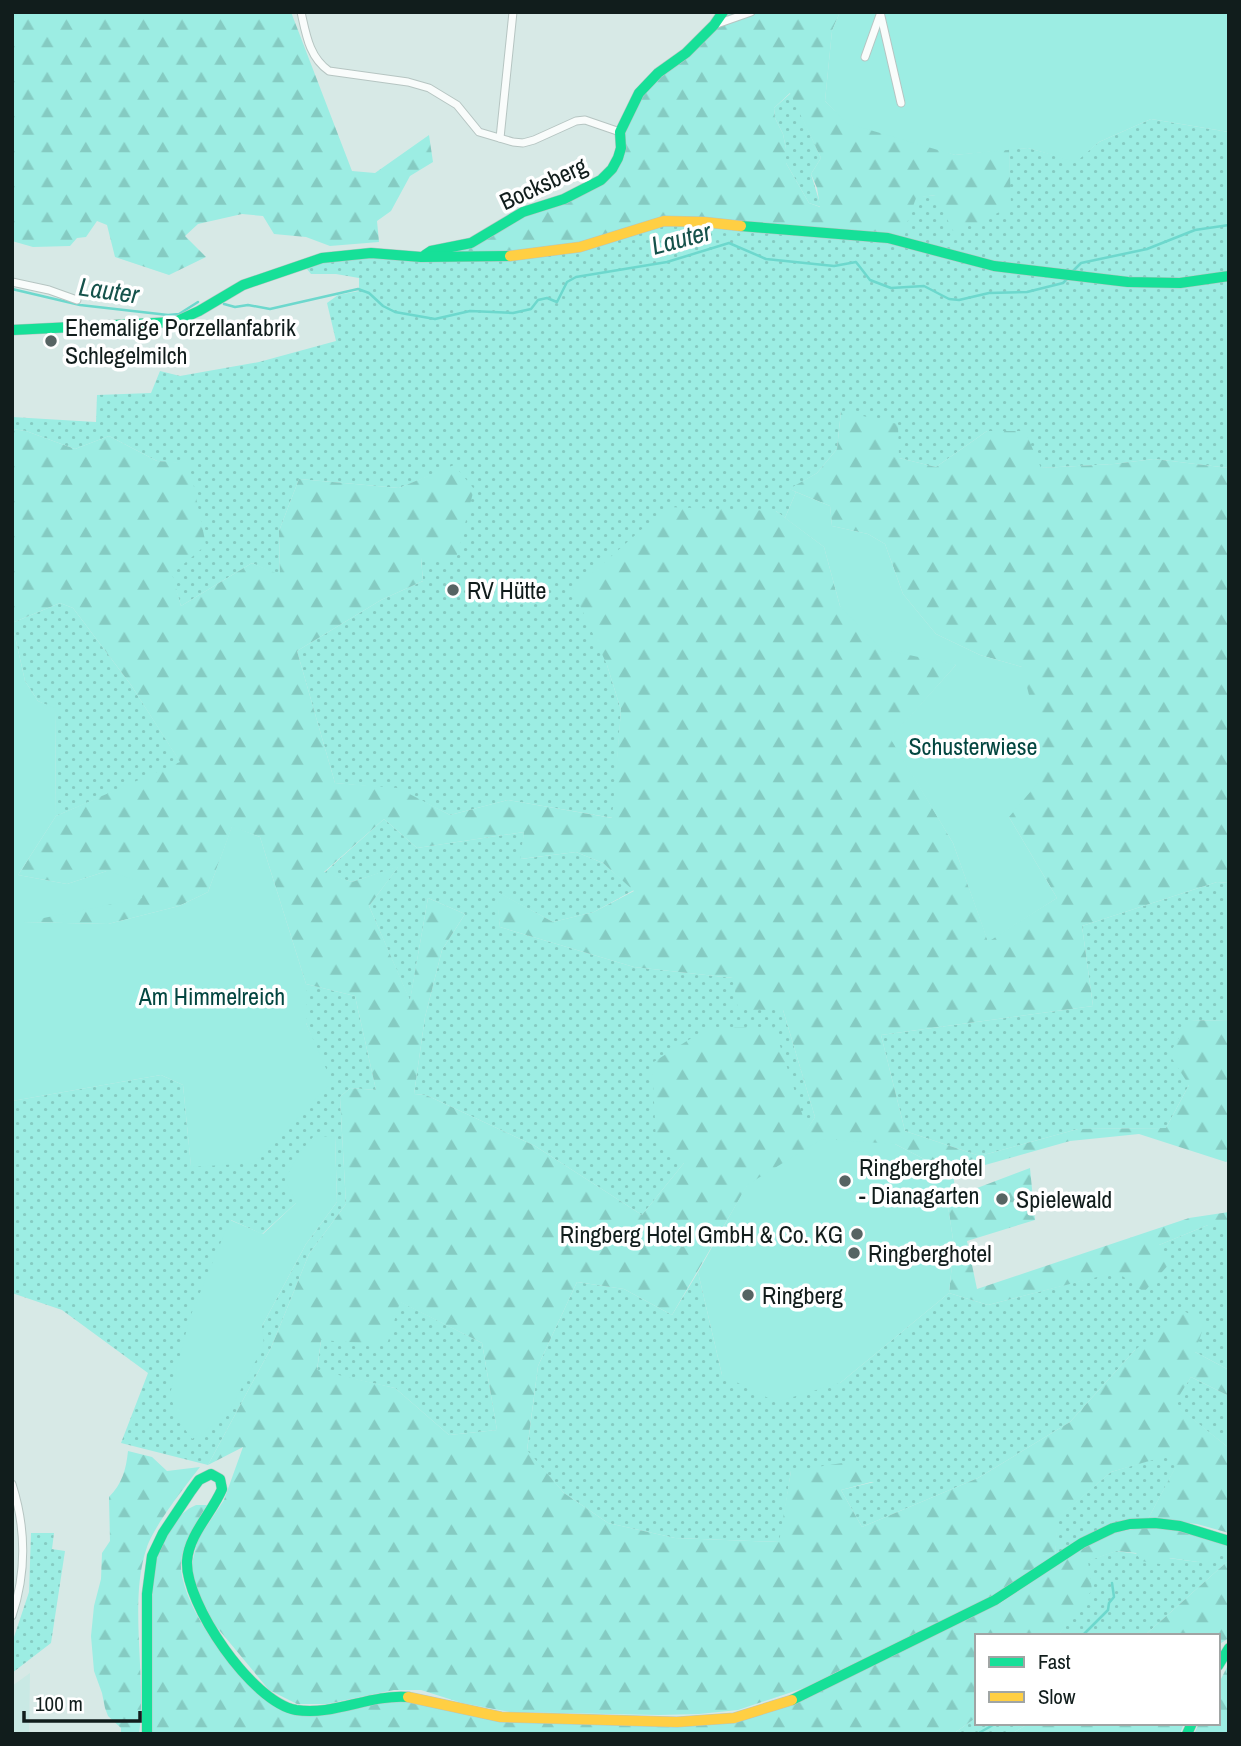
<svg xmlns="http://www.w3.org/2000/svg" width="1241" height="1746" font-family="'Archivo Narrow',sans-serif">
  <defs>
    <pattern id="grass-dots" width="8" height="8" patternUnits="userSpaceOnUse" patternTransform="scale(1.75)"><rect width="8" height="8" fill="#9cede3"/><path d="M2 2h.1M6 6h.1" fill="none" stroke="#85cbc2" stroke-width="1.8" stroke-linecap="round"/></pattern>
    <pattern id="forest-firs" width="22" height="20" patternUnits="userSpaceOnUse" patternTransform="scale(1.75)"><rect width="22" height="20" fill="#9cede3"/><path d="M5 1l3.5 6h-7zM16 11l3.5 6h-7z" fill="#85cbc2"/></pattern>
  </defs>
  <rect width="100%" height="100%" fill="#d7e9e6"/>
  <path fill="#c9e9e4" d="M30 1673 29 1734H12V1686Z"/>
  <g fill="url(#grass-dots)" fill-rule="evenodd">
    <path d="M791 93 821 158 811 174 821 207 809 203 786 163V149L783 134 775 118 774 108Z"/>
    <path d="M1151 119 1229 132V468L1154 459 1114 464 1040 468 987 431 936 467 899 458 841 411 837 449 817 473 790 489 796 492 785 518 776 511 607 665 621 710 613 818 508 800 450 815 398 789 335 783 297 651 381 600 423 581 421 558 454 466 399 488 299 479 279 531 280 576 252 563 181 606 171 574 189 464 157 461 109 436 75 449 26 431 12 429V417L96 422 97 395 151 393 160 371 180 376 259 362 336 341 327 303 338 295 359 291V278L336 274H311L302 263 322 258 421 257 638 228 936 195 1010 205 1009 149 1028 148 1076 161 1099 142Z"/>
    <path d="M60 603 73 608 131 685 181 763 56 816 55 709 38 701 25 681 12 623Z"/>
    <path d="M384 819 417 848 524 832 521 859 576 852 603 863 634 890 594 912 553 922 497 892 500 927 634 967 733 978 783 1010 815 1117 807 1130 684 1163 642 1215 535 1146 426 1095 414 1094 425 1017 442 950 465 914 428 898 410 1001 369 906 398 867 352 882 324 873Z"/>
    <path d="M1217 882 1229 883V1021L1190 1020 1189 1085 1166 1128 1078 1129 980 1156 905 1131 881 1035 1093 1006 1082 926Z"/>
    <path d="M306 984 355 996 376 1090 350 1088 340 1097 346 1204 309 1254 271 1348 208 1465 121 1443 148 1373 62 1310 12 1293V1101L161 1075 183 1085 191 1166 317 1051 306 1023ZM335 1136 337 1202 306 1244 262 1326 231 1220 262 1234 296 1203Z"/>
    <path d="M1208 1225H1229V1370L1195 1352 1135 1350 1070 1422 978 1478 862 1527 841 1490 874 1482 791 1471 780 1542 675 1538 608 1523 564 1493 527 1451 538 1366 577 1282 624 1289 672 1315 698 1272 722 1375 840 1383 949 1293 988 1305 1118 1271 1159 1245Z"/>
    <path d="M399 1301 482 1343 497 1430 449 1435 395 1388 317 1371 321 1340Z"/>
    <path d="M1191 1377 1229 1396V1448L1173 1404Z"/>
    <path d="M1170 1454 1177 1465 1148 1519 1055 1558 1057 1518 1111 1472Z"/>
    <path d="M31 1533H54L52 1549 65 1551 51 1643 12 1673V1643L29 1592Z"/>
    <path d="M1227 1544 1229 1560 1144 1636H1058L1066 1624 1087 1561 1116 1551 1198 1562Z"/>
    <path d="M977 1717V1723H1030L1011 1734H953Z"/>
  </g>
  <g fill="url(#forest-firs)" fill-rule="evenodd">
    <path d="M12 12H291L352 171 375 173 429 135 433 162 410 176 391 211 377 221 379 242 330 246 306 237 274 234 263 216 242 214 198 224 185 236 206 257 169 275 115 257 107 225 97 221 86 237 77 238 70 246 33 247 12 241Z"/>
    <path d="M723 12H840L832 31 825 101 835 111 955 155 1009 149 1011 205 984 221 953 231 935 195 916 198 901 240 664 221 580 247 520 256 431 251C494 239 556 199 612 169L620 132 639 93ZM790 93 821 158 811 174 817 188 820 207 809 203 786 163V149L783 134 775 118 774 108Z"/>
    <path d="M841 411 898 424 899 458 936 467 987 431H1025L1041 468 1114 464 1154 459 1229 468V883L1217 882 1082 926 1093 1006 881 1035 905 1131 980 1156 1078 1129 1166 1128 1189 1085 1169 1054 1190 1020 1229 1021V1160L1226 1162 1139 1134 1070 1141 953 1174 895 1144 747 1186 672 1315 624 1289 577 1282 538 1366 527 1450 564 1493 608 1523 675 1538 779 1542 791 1471 855 1461 875 1481 841 1490 862 1527 978 1478 1070 1422 1135 1350 1184 1311 1205 1323 1195 1352 1229 1370V1396L1191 1377 1174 1404 1229 1448V1533L1197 1524 1148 1519 1176 1466 1170 1455 1111 1472 1058 1518 1055 1558 998 1593 804 1688 738 1710 699 1714 659 1715 510 1712 462 1703 421 1690H394L327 1704H297L269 1690 215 1625 193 1583 192 1563 198 1539 224 1500 243 1447 208 1465 271 1348 309 1254 346 1204 340 1097 350 1088 376 1090 355 996 306 984 260 837 232 827 208 892 179 906 108 924 19 922 107 871 67 884 18 875 56 816 180 762 131 685 73 608 60 603 12 623V429L26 431 75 449 109 436 157 461 189 463 206 545 172 574 181 606 252 563 280 575 279 531 299 479 399 488 454 465 474 489 456 559 421 558 423 581 381 600 297 651 335 783 398 788 450 815 508 800 612 818 621 710 607 665 573 590 667 507 776 511 824 547 840 606 956 665 891 738 953 843 988 941 1057 898 1009 817 1022 667 980 655 936 634 903 594 885 544 868 534 832 526 830 506 789 489 817 473 837 449ZM384 819 417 848 524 832 520 859 576 852 603 863 634 891 594 912 553 922 496 891 500 927 634 967 733 978 738 1010H783L815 1117 807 1129 774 1027H709L652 1063 656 1140 684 1163 642 1215 535 1146 426 1095 414 1094 425 1017 442 950 465 914 428 898 410 1000 369 906 399 866 352 882 324 872ZM400 1302 482 1343 497 1430 449 1435 395 1388 317 1370 321 1340 387 1345Z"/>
    <path d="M1030 1168 1035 1220 967 1241 977 1289 1189 1218 1229 1212V1225H1208L1159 1245 1171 1262 1144 1292 1117 1272 988 1305 949 1293 954 1246 948 1206 956 1196Z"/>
    <path d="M128 1451 152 1457 167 1471 200 1467C186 1485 154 1526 147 1547 128 1601 147 1676 139 1734H121V1728L108 1716 105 1708 102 1693 94 1671 91 1636 94 1606 101 1579 102 1553 110 1541 109 1497C122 1484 126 1470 128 1451Z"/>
    <path d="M196 1505H207C196 1523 183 1541 181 1563 178 1606 252 1708 295 1715 322 1719 352 1705 379 1702 407 1699 432 1707 459 1713L739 1720 905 1650 1002 1602 1084 1547 1112 1533 1139 1528H1168L1195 1533 1227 1544 1220 1556 1198 1562 1170 1558 1160 1564 1141 1561 1136 1553 1117 1551 1088 1561 1092 1590 1058 1636H977V1717L953 1734H152C152 1699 152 1665 152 1631 152 1609 151 1587 155 1566 159 1544 174 1514 196 1505Z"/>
    <path d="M1229 1560V1638L1218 1645V1636H1144Z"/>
    <path d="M1229 1663V1734H1194L1199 1723H1218V1685Z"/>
    <path d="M1030 1723H1184L1180 1734H1011Z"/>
  </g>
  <g fill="#9cede3">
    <path d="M840 12H1229V132L1151 119 1099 142 1076 162 1028 148 955 155 846 123 825 101 832 31Z"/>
    <path d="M796 492 830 506 832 526 868 534 885 544 903 594 936 634 980 655 1022 667 1048 771 1009 817 1057 898 988 942 953 843 890 738 956 665 881 649 840 606 824 547 785 518Z"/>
    <path d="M12 623 25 681 38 701 55 708 56 816 18 875 67 884 107 871 136 880 142 898 24 922 108 924 179 906 208 892 232 826 260 837 306 984V1023L332 1082 254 1163 191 1167 183 1085 161 1075 12 1101Z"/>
    <path d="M335 1136 337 1202 306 1244 262 1326 264 1345 227 1416 192 1439 178 1420 170 1394 190 1317 230 1220 263 1234 296 1203 285 1179 300 1152 313 1137Z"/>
    <path d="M822 1139 895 1144 953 1174 956 1196 948 1206 954 1246 949 1293 840 1383 776 1402 722 1375 698 1272 747 1185Z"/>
  </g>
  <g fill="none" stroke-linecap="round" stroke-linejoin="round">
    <g stroke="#6dd8cd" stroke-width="2.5">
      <path d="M1073 271 1081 263 1147 249 1195 230 1229 225"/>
      <path d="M12 289 80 305 168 315 179 314 198 302"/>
      <path d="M224 304 235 307 248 305 270 309 358 289 369 293 383 306 395 312 435 319 470 311 513 313 531 309 538 300 547 298 557 302 567 282 576 277 667 262 729 243 766 259 834 266 856 262 870 280 891 288 924 286 949 299 959 300 989 293 1027 292 1063 283 1067 279"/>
      <path d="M1082 1636 1108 1610 1109 1603 1114 1597 1112 1583"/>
      <path d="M977 1734 993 1725"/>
    </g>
    <defs>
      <g id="street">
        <path d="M301 12C306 34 309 57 329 71L408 82 429 88 457 105 479 132 513 142 523 143 534 140 576 121 585 120 620 132"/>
        <path d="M880 12 901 103"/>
        <path d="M714 25 751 12"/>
        <path d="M865 57 880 15"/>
        <path d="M500 138 513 12"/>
        <path d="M12 282 49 290 77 300"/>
        <path d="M12 1484C26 1528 27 1571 12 1616"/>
      </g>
      <g id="fast">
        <path d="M741 226 888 238 994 266 1128 282 1180 283 1229 276"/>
        <path d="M425 255 431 251 471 243 523 212 564 199 601 180 612 169 618 158 621 148 620 132 639 93 658 73 686 53 714 25 723 12"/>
        <path d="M12 330 175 322 199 311 243 285 322 258 371 253 421 257 510 256"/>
        <path d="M1218 1666 1229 1648"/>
        <path d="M792 1700 995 1600 1082 1543 1113 1528 1130 1524 1155 1523 1180 1526 1229 1541"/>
        <path d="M147 1734V1594L152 1556 163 1533 191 1491 199 1480 211 1474 220 1479 222 1489C212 1513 189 1534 187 1561 185 1604 252 1702 296 1710 334 1716 370 1694 408 1697"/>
        <path d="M1187 1734 1192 1723"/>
      </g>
      <g id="slow">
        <path d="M510 256 580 247 664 221 704 222 741 226"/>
        <path d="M408 1697 501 1717 677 1722 734 1718 792 1700"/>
      </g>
    </defs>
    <use href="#street" stroke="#b6c5c2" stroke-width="9"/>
    <use href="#fast" stroke="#b6c5c2" stroke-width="11"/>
    <use href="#slow" stroke="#b6c5c2" stroke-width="11"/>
    <use href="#street" stroke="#f9fcfb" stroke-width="7"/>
    <use href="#fast" stroke="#16e098" stroke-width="10"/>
    <use href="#slow" stroke="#ffcf43" stroke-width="10"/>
  </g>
  <g fill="#566463" stroke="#fff" stroke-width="2.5">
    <circle cx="51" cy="341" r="7"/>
    <circle cx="453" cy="590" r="7"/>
    <circle cx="845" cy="1181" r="7"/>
    <circle cx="1002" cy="1199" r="7"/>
    <circle cx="857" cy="1234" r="7"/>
    <circle cx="854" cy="1253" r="7"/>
    <circle cx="748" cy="1295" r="7"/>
  </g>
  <g text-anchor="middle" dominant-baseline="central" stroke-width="7" stroke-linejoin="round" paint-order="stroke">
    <g font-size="24" fill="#111d1c" stroke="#fff">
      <text transform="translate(543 183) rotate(-25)">Bocksberg</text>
    </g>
    <g font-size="24" fill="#111d1c" stroke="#fff" text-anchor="start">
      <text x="65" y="327">Ehemalige Porzellanfabrik<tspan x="65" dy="28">Schlegelmilch</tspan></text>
      <text x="467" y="590">RV Hütte</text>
      <text x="859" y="1167">Ringberghotel<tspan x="859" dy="28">- Dianagarten</tspan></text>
      <text x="1016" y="1199">Spielewald</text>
      <text x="843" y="1234" text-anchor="end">Ringberg Hotel GmbH &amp; Co. KG</text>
      <text x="868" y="1253">Ringberghotel</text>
      <text x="762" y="1295">Ringberg</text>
    </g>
    <g font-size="24" fill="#034640" stroke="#fff">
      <text x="973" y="746">Schusterwiese</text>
      <text x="212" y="996">Am Himmelreich</text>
    </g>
    <g font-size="26" font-style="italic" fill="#15524b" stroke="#fff">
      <text transform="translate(681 238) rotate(-15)">Lauter</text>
      <text transform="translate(109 290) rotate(8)">Lauter</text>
    </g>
  </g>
  <rect width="1241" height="1746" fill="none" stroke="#111d1c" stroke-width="28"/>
  <rect x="975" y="1634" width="245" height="91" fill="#ffffff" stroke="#a0a5a4" stroke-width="2"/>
  <rect x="989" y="1657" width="35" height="10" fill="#16e098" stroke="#a0a5a4" stroke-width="2"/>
  <text x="1038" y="1669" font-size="21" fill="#111d1c">Fast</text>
  <rect x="989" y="1692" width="35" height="10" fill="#ffcf43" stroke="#a0a5a4" stroke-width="2"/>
  <text x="1038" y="1704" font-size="21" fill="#111d1c">Slow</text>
  <path d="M24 1711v10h116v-10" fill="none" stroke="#111d1c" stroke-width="3.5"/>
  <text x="35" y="1711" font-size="21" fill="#111d1c" stroke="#ffffff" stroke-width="5" paint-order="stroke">100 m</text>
</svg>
